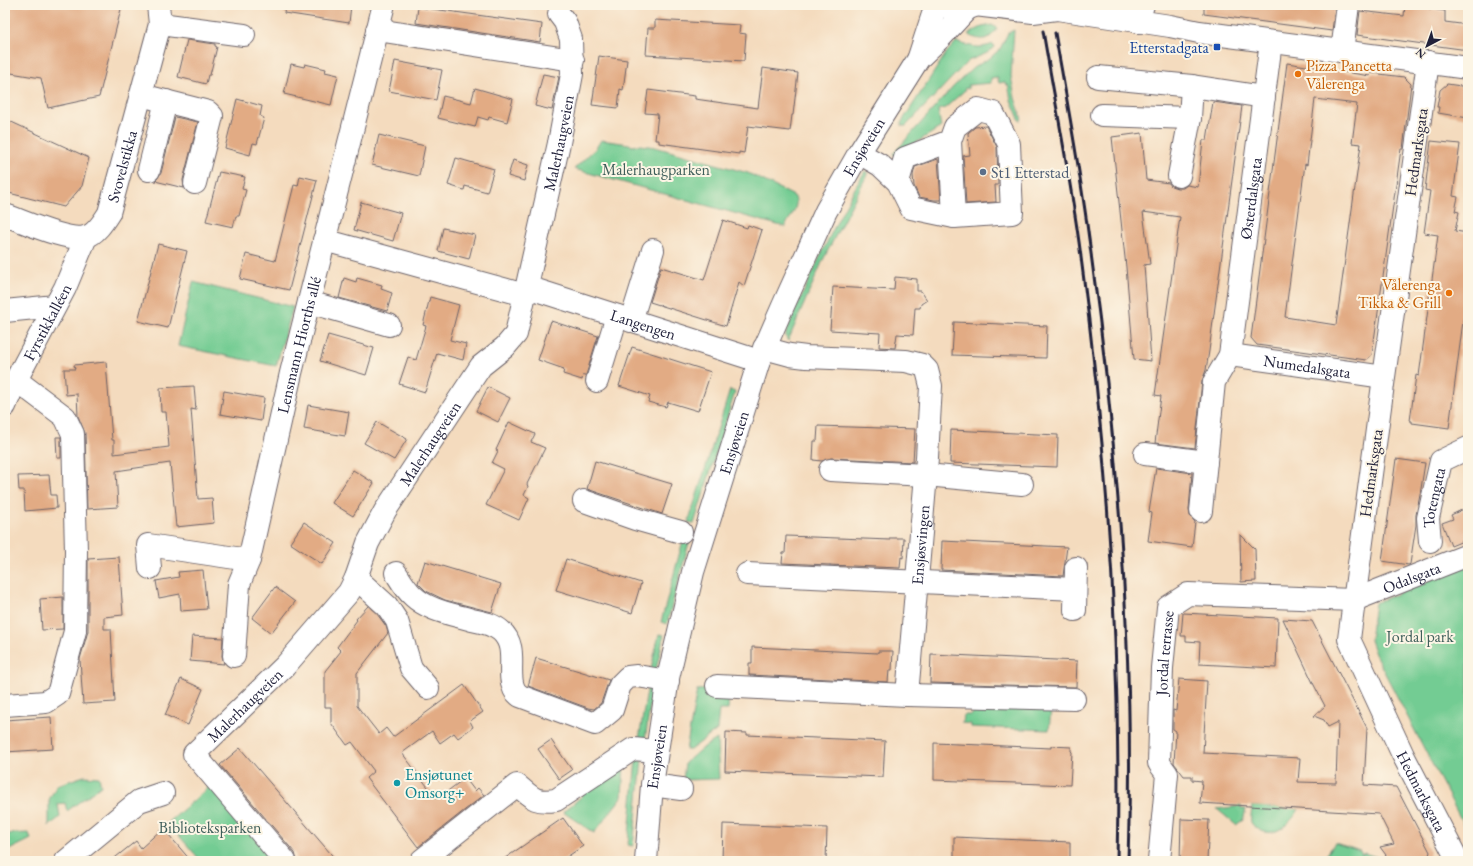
<svg xmlns="http://www.w3.org/2000/svg" width="1473" height="866" font-family="'EB Garamond',serif">
  <rect width="100%" height="100%" fill="#fcf5e5"/>
  <filter id="ink" filterUnits="userSpaceOnUse"><feTurbulence type="fractalNoise" baseFrequency=".025" numOctaves="2"/><feDisplacementMap in="SourceGraphic" scale="8" xChannelSelector="R" yChannelSelector="G"/><feConvolveMatrix kernelMatrix="1 2 1 2 8 2 1 2 1" color-interpolation-filters="sRGB"/></filter>
  <filter id="wash" filterUnits="userSpaceOnUse"><feTurbulence type="fractalNoise" baseFrequency=".012" numOctaves="4" result="noise"/><feDisplacementMap in="SourceGraphic" scale="16" xChannelSelector="R" yChannelSelector="G"/><feGaussianBlur stdDeviation="0.9" result="paint"/><feColorMatrix in="noise" values="0 0 0 0 0 0 0 0 0 0 0 0 0 0 0 0 0 1.4 0 .05"/><feComposite in="paint" operator="in"/></filter>
  <g filter="url(#wash)">
    <rect width="100%" height="100%" fill="#f4dbbe"/>
    <g fill="#73cc93" stroke="#4a7767">
      <path d="M992 25 997 28C991 41 979 42 968 34L982 27Z"/>
      <path d="M1014 30 1011 76 1015 98 1022 119 1020 121 1011 100 1008 84 1006 85 1005 82 999 83 997 77 991 78V83L968 85V89L965 88 964 91 945 108 938 110 941 127 895 156 893 154 954 86 973 68 990 58 1000 49 1008 33Z"/>
      <path d="M956 42C971 46 978 50 993 44L994 47 987 53 968 61 906 126H902L901 123 947 52Z"/>
      <path d="M601 140 629 144 632 146 641 145 655 147 748 173 794 196C801 205 789 218 785 227L574 169 596 148Z"/>
      <path d="M865 171 868 173 823 260 788 341 786 337V332C810 277 834 223 865 171Z"/>
      <path d="M193 282 293 307 276 366 178 346Z"/>
      <path d="M730 390 735 392 694 524 688 523Z"/>
      <path d="M685 533 691 535 667 624 661 622Z"/>
      <path d="M1468 564V833L1375 654 1370 640 1375 603Z"/>
      <path d="M659 634 664 635 655 674 650 673Z"/>
      <path d="M648 685 653 686 645 740 639 739Z"/>
      <path d="M709 689V697H729L728 710H719L717 730 690 750H686L697 690Z"/>
      <path d="M973 705 1051 709 1049 730 971 727V724L962 723 963 715H972Z"/>
      <path d="M717 739 719 779 683 780 685 763 701 749Z"/>
      <path d="M636 759 642 760 633 846 628 845Z"/>
      <path d="M624 762 622 797 594 833 563 812 581 797 590 784Z"/>
      <path d="M84 776 99 777 101 786 67 811 65 803 58 804 60 817 49 826V800L57 785Z"/>
      <path d="M212 784 277 861H201L168 823Z"/>
      <path d="M1241 806V809H1246L1243 820 1236 825 1217 809Z"/>
      <path d="M1252 806 1299 809C1292 822 1274 840 1258 829 1255 827 1252 825 1251 822 1250 818 1252 811 1252 806Z"/>
      <path d="M29 833 31 839 5 852V834Z"/>
      <path d="M1335 843 1360 851 1362 855 1364 853 1377 857 1369 861H1319L1325 857Z"/>
    </g>
    <g id="blocks">
      <g fill="#e2ab84" fill-rule="evenodd">
        <path d="M5 5H122L99 97 48 108 41 78 5 72Z"/>
        <path d="M285 5H351L349 23 284 13Z"/>
        <path d="M1204 5H1315L1335 8 1332 31 1204 14Z"/>
        <path d="M1405 5 1445 11V22L1468 25V50L1357 35 1360 11 1404 16Z"/>
        <path d="M418 7 542 24 540 42 416 23Z"/>
        <path d="M655 20 740 25 739 33 746 34 744 61 646 55 648 28H655Z"/>
        <path d="M187 40 215 44V46L217 47 210 75H208L206 84 178 77Z"/>
        <path d="M599 56 627 60 623 90 620 89 618 108 592 105Z"/>
        <path d="M395 61 442 70 436 100 389 91Z"/>
        <path d="M1287 63 1370 76 1371 73 1404 77 1411 84 1403 149H1401L1372 355 1366 360 1257 345 1251 338ZM1315 99 1357 104 1352 143 1361 144 1336 325 1285 317 1305 164 1307 165Z"/>
        <path d="M291 64 304 67 305 64 326 69 325 72 338 75 331 105 284 94Z"/>
        <path d="M763 68 798 73 793 115H792L790 131 748 126 744 153 739 152V154L659 143V140H655L658 114 645 113 648 90 695 96V99L758 108Z"/>
        <path d="M543 74 559 77 552 110 535 106Z"/>
        <path d="M1447 84 1468 87V118L1438 113 1439 107H1437L1440 90Z"/>
        <path d="M475 88 513 99 507 122 489 117 488 120 478 117 475 127 438 118 443 96 471 103Z"/>
        <path d="M237 99 262 106 260 116 264 118 257 144 253 143 250 155 225 148Z"/>
        <path d="M1213 102 1242 106 1209 351 1206 370 1202 381 1195 448 1155 443 1161 396 1155 395 1180 217 1143 212 1150 264 1144 265 1151 361 1134 359 1126 267 1112 137 1142 133 1146 180 1169 183 1171 186 1177 188H1183L1187 185 1198 187 1203 140H1207Z"/>
        <path d="M175 117 198 122 183 180 184 188 155 181 158 178 161 173Z"/>
        <path d="M5 119 89 158 82 186 64 207 5 192Z"/>
        <path d="M986 126 997 147 998 185H995L996 202 966 204 963 156 970 155 968 133 975 127Z"/>
        <path d="M379 135 425 146 419 176 372 165Z"/>
        <path d="M1431 141 1460 144 1453 196 1458 197 1455 211 1459 212 1455 231 1468 233V283L1449 428 1412 423V421H1410L1416 375 1419 376 1438 235 1424 233 1430 191 1425 190Z"/>
        <path d="M456 158 494 169 487 192 465 186 464 190 448 185Z"/>
        <path d="M938 159 941 200H934L919 197 914 186 913 175 915 167Z"/>
        <path d="M513 160 528 165 524 181 508 176Z"/>
        <path d="M219 172 245 177 242 189 246 190 239 216H236L233 227 206 221Z"/>
        <path d="M300 176 317 180 289 290 240 279 246 254 275 261 294 185 298 186Z"/>
        <path d="M361 202 401 213 393 241 354 230Z"/>
        <path d="M723 220 747 228 748 225 762 230 744 286 739 282 726 326 650 302 661 267 704 280Z"/>
        <path d="M443 228 475 235 469 259 438 251Z"/>
        <path d="M158 244 187 251 168 328 138 321Z"/>
        <path d="M895 277 917 279V291H921L927 300 921 304 920 308H915L913 335 897 334 895 348 879 347 880 333 830 330 833 287 894 290Z"/>
        <path d="M344 278 356 282 357 278 382 285 381 289 392 293 387 311 339 298Z"/>
        <path d="M430 297 459 305 450 340 466 344 463 360 437 353 425 392 399 384 408 357 416 360 426 326 423 325Z"/>
        <path d="M551 321 598 336 586 375H583L582 380 563 374 564 369 538 360Z"/>
        <path d="M954 322 1047 326 1046 358 952 355Z"/>
        <path d="M328 335 374 348 366 375 320 361Z"/>
        <path d="M632 347 711 372 698 411 668 402 666 407 648 402 650 396 619 386Z"/>
        <path d="M106 362 112 440H114V454L169 447 166 412H161L160 388 194 386 196 410 191 409 198 499 212 498 214 523 176 527 170 463 116 471 118 507 87 509 85 433 78 416 77 394 66 395 64 369H75L74 365Z"/>
        <path d="M488 387 510 398 498 422 476 411Z"/>
        <path d="M224 391 264 398 261 421 220 414Z"/>
        <path d="M308 405 349 412 345 436 304 429Z"/>
        <path d="M377 422 407 439 394 460 364 443Z"/>
        <path d="M509 422 535 434 531 442 545 448 527 484 528 487 524 495 529 498 519 520 486 505 504 469 492 463 498 451 496 450Z"/>
        <path d="M818 426 915 429 913 462 831 458 822 461 813 460 814 441H817Z"/>
        <path d="M951 430 1058 435 1057 467 950 463Z"/>
        <path d="M56 437H61V458H57Z"/>
        <path d="M1396 459 1425 463 1420 495 1416 515V525L1410 564 1409 565 1382 561Z"/>
        <path d="M595 461 672 484 662 514 587 489Z"/>
        <path d="M1156 468 1192 473 1189 510 1190 516 1195 522 1192 547 1148 541 1152 513 1149 512Z"/>
        <path d="M353 470 374 483 353 516 332 503Z"/>
        <path d="M49 475 51 495H56L57 508 25 511 24 490H19L18 476Z"/>
        <path d="M1468 507V543H1464L1463 541 1451 546 1442 523 1453 519 1451 515Z"/>
        <path d="M304 522 336 543 322 564 290 543Z"/>
        <path d="M1240 534 1255 549 1256 581 1241 582Z"/>
        <path d="M786 536 890 540V538H904L903 558 901 557 900 568 782 563 783 553H785Z"/>
        <path d="M942 541 1067 547 1063 576 941 570Z"/>
        <path d="M119 557 123 615 104 617V629H111L115 702 83 704 80 659 88 631V559Z"/>
        <path d="M566 559 641 583 632 613 556 590Z"/>
        <path d="M425 561 501 584 492 612 445 600 426 591 418 583Z"/>
        <path d="M203 570 207 609 181 611 180 594 159 598 156 581 179 577 178 572Z"/>
        <path d="M275 587 295 602 271 633 252 618Z"/>
        <path d="M63 597V629L42 630 40 599Z"/>
        <path d="M368 606 377 614 386 626 388 633 357 673V706L379 734 386 728 393 737 464 685 483 712 470 721 473 727 458 738 454 733 440 743 432 731 402 753 437 799 465 778 475 791 478 788 484 795 418 847 366 778 374 771 352 742 347 745 331 723V707H325V671L341 651 337 647 357 620 356 619Z"/>
        <path d="M1183 613 1278 618 1276 668 1199 664 1200 642 1186 641V636H1181Z"/>
        <path d="M1283 619 1312 621 1367 728 1364 785 1396 787 1430 852 1427 861H1384L1386 855 1380 847 1394 844 1379 814 1200 803 1202 781 1192 780V776H1184L1174 763 1176 731 1173 729V710L1176 711 1179 679 1207 681 1203 753 1300 758 1298 782 1336 783 1338 722 1328 727 1324 720 1314 716 1325 706 1314 685Z"/>
        <path d="M192 636 223 638 222 656 224 664 190 661Z"/>
        <path d="M752 647 878 653V651H893L892 670H889L888 682 749 675V663H752Z"/>
        <path d="M931 654 1077 661 1076 687 930 683Z"/>
        <path d="M536 658 609 680 601 703 594 709 588 708 528 686Z"/>
        <path d="M181 679 203 689 188 725 165 715Z"/>
        <path d="M51 717 53 749 5 752V720Z"/>
        <path d="M726 732 747 733V735L885 741 883 777 725 771Z"/>
        <path d="M551 740 572 770 559 779 538 749Z"/>
        <path d="M934 743 1051 748V746L1071 747V751L1072 752 1070 785 934 780Z"/>
        <path d="M240 748 337 861H297L295 853 220 765Z"/>
        <path d="M563 818 583 846 561 861H501Z"/>
        <path d="M1181 819 1209 820 1207 861H1180Z"/>
        <path d="M723 824 827 828 826 861H722Z"/>
        <path d="M163 828 191 861H111L136 841 141 848Z"/>
        <path d="M954 837 1070 842V861H954Z"/>
      </g>
    </g>
  </g>
  <g filter="url(#ink)">
    <use href="#blocks" fill-opacity="0" stroke="#6c6369" stroke-width="1"/>
    <g fill="none" stroke-linecap="round" stroke-linejoin="round">
      <defs>
        <g id="minor">
          <path d="M975 5 1033 12 1057 9 1170 26 1199 32 1468 68"/>
          <path d="M1138 22 1143 5"/>
          <path d="M160 24 244 35"/>
          <path d="M377 30 573 60"/>
          <path d="M1342 51 1348 5"/>
          <path id="s1" d="M1428 62 1384 377 1349 639 1403 755 1458 861"/>
          <path d="M1098 77 1192 86"/>
          <path d="M141 95 208 112 212 116 195 183"/>
          <path d="M1102 115 1190 118"/>
          <path d="M950 141 954 217"/>
          <path d="M859 153 880 165 898 182 911 208 954 217 1012 213 1009 144 993 113 978 109 955 127 950 141 905 158 898 182"/>
          <path d="M149 170 166 101"/>
          <path d="M1179 176 1190 118 1192 86 1264 97"/>
          <path id="s2" d="M5 215C23 221 68 242 85 237 95 235 104 221 109 213L160 24 158 5"/>
          <path d="M324 240 525 295"/>
          <path id="s3" d="M527 287 759 361"/>
          <path d="M309 302 389 325"/>
          <path d="M5 311 55 306"/>
          <path d="M631 321 653 250"/>
          <path id="s4" d="M1230 355 1384 377"/>
          <path d="M597 381 617 316"/>
          <path id="s5" d="M5 406 16 380 65 288 86 237"/>
          <path d="M1145 454 1206 462"/>
          <path d="M830 470 926 475 1022 484"/>
          <path d="M584 501 635 519 681 532"/>
          <path id="s6" d="M1201 511 1214 382 1230 355 1271 42"/>
          <path id="s7" d="M1430 541 1428 518 1441 461 1468 448"/>
          <path id="s8" d="M150 568 148 545 249 560 291 373 383 8"/>
          <path d="M396 573C401 581 406 590 413 596 429 611 452 614 472 620 482 622 493 624 501 631 519 647 506 673 514 689 515 692 518 694 520 696L595 724 612 710 620 685 628 677 637 676 668 681"/>
          <path d="M747 574 1075 589"/>
          <path d="M356 578 387 606 397 621 411 668 428 688"/>
          <path d="M1075 610 1076 568"/>
          <path d="M234 656 239 584 249 560"/>
          <path id="s9" d="M717 686 907 695 926 475 931 386 927 370 922 365 906 361 806 357 790 355 764 348"/>
          <path d="M907 695 1074 699"/>
          <path d="M5 705 46 702 58 694 75 631 76 551 73 434 65 417 16 380"/>
          <path d="M652 785 681 789"/>
          <path d="M422 860 517 785C532 798 535 803 556 800L633 749 656 751"/>
          <path d="M66 861 139 801 163 793"/>
          <path id="s10" d="M285 861 194 754 285 666 349 592 356 578 368 543 385 511 481 366 505 347 516 334 559 143 572 74 571 39 565 22 559 14"/>
          <path id="s11" d="M1159 861 1167 774 1159 763 1162 668 1168 607 1188 594 1354 600 1468 555"/>
        </g>
        <g id="major">
          <path d="M919 57 936 5"/>
          <path id="s12" d="M646 861 652 785 668 678 693 572 759 361 783 306 826 211 859 153 919 58 941 37 967 9"/>
        </g>
        <path id="highway" d="M942 5C953 11 965 11 976 5"/>
      </defs>
      <use href="#minor" stroke="#6c6369" stroke-width="24"/>
      <use href="#major" stroke="#6c6369" stroke-width="24"/>
      <use href="#highway" stroke="#6c6369" stroke-width="24"/>
      <use href="#minor" stroke="#fff" stroke-width="22"/>
      <use href="#major" stroke="#fff" stroke-width="22"/>
      <use href="#highway" stroke="#fff" stroke-width="22"/>
      <g stroke="#22223b" stroke-width="3">
        <path d="M1043 31C1055 101 1069 171 1079 242 1107 447 1122 654 1117 861"/>
        <path d="M1055 33C1067 101 1080 170 1089 239 1118 445 1135 653 1128 861"/>
      </g>
    </g>
  </g>
  <rect fill="#1a4fb4" stroke="#fcf5e5" stroke-width="1.5" x="1213" y="43" width="8" height="8" rx="2"/>
  <g fill="#e8710a" stroke="#fcf5e5" stroke-width="1.5">
    <circle cx="1298" cy="74" r="4"/>
    <circle cx="1449" cy="293" r="4"/>
  </g>
  <circle fill="#5c6f8a" stroke="#fcf5e5" stroke-width="1.5" cx="983" cy="172" r="4"/>
  <circle fill="#0f9aa8" stroke="#fcf5e5" stroke-width="1.5" cx="397" cy="783" r="4"/>
  <g text-anchor="middle" dominant-baseline="central" stroke-width="4" stroke-linejoin="round" paint-order="stroke">
    <g font-size="16" fill="#164399" stroke="#fcf5e5" text-anchor="end">
      <text x="1209" y="47">Etterstadgata</text>
    </g>
    <g font-size="16" fill="#c56008" stroke="#fcf5e5" text-anchor="start">
      <text x="1306" y="65">Pizza Pancetta<tspan x="1306" dy="18">Vålerenga</tspan></text>
      <text x="1441" y="284" text-anchor="end">Vålerenga<tspan x="1441" dy="18">Tikka &amp; Grill</tspan></text>
    </g>
    <g font-size="16" fill="#22223b" stroke="#fcf5e5">
      <text stroke="none"><textPath href="#s10" startOffset="871">Malerhaugveien</textPath></text>
      <text stroke="none"><textPath href="#s12" startOffset="753">Ensjøveien</textPath></text>
      <text transform="translate(1416 152) rotate(-82)">Hedmarksgata</text>
      <text stroke="none"><textPath href="#s2" startOffset="167">Svovelstikka</textPath></text>
      <text stroke="none"><textPath href="#s6" startOffset="319">Østerdalsgata</textPath></text>
      <text stroke="none"><textPath href="#s5" startOffset="94">Fyrstikkalléen</textPath></text>
      <text stroke="none"><textPath href="#s3" startOffset="122">Langengen</textPath></text>
      <text stroke="none"><textPath href="#s8" startOffset="346">Lensmann Hiorths allé</textPath></text>
      <text stroke="none"><textPath href="#s4" startOffset="78">Numedalsgata</textPath></text>
      <text stroke="none"><textPath href="#s12" startOffset="429">Ensjøveien</textPath></text>
      <text stroke="none"><textPath href="#s10" startOffset="535">Malerhaugveien</textPath></text>
      <text transform="translate(1371 473) rotate(-82)">Hedmarksgata</text>
      <text stroke="none"><textPath href="#s7" startOffset="44">Totengata</textPath></text>
      <text stroke="none"><textPath href="#s9" startOffset="341">Ensjøsvingen</textPath></text>
      <text stroke="none"><textPath href="#s11" startOffset="509">Odalsgata</textPath></text>
      <text stroke="none"><textPath href="#s11" startOffset="211">Jordal terrasse</textPath></text>
      <text stroke="none"><textPath href="#s10" startOffset="211">Malerhaugveien</textPath></text>
      <text stroke="none"><textPath href="#s12" startOffset="105">Ensjøveien</textPath></text>
      <text stroke="none"><textPath href="#s1" startOffset="751">Hedmarksgata</textPath></text>
    </g>
    <g font-size="16" fill="#3e5e5a" stroke="#fcf5e5">
      <text x="656" y="169">Malerhaugparken</text>
      <text x="1420" y="636">Jordal park</text>
      <text x="210" y="827">Biblioteksparken</text>
    </g>
    <g font-size="16" fill="#4e5e75" stroke="#fcf5e5" text-anchor="start">
      <text x="991" y="172">St1 Etterstad</text>
    </g>
    <g font-size="16" fill="#0d838f" stroke="#fcf5e5" text-anchor="start">
      <text x="405" y="774">Ensjøtunet<tspan x="405" dy="18">Omsorg+</tspan></text>
    </g>
  </g>
  <rect width="1473" height="866" fill="none" stroke="#fcf5e5" stroke-width="20"/>
  <g transform="translate(1427 46) rotate(221)" stroke="#fcf5e5" stroke-width="3" paint-order="stroke">
  <path d="M0-3L7 15L0 10L-7 15Z" fill="#22223b"/>
  <text y="-6" font-size="11" font-weight="bold" text-anchor="middle" fill="#22223b">N</text>
  </g>
</svg>
